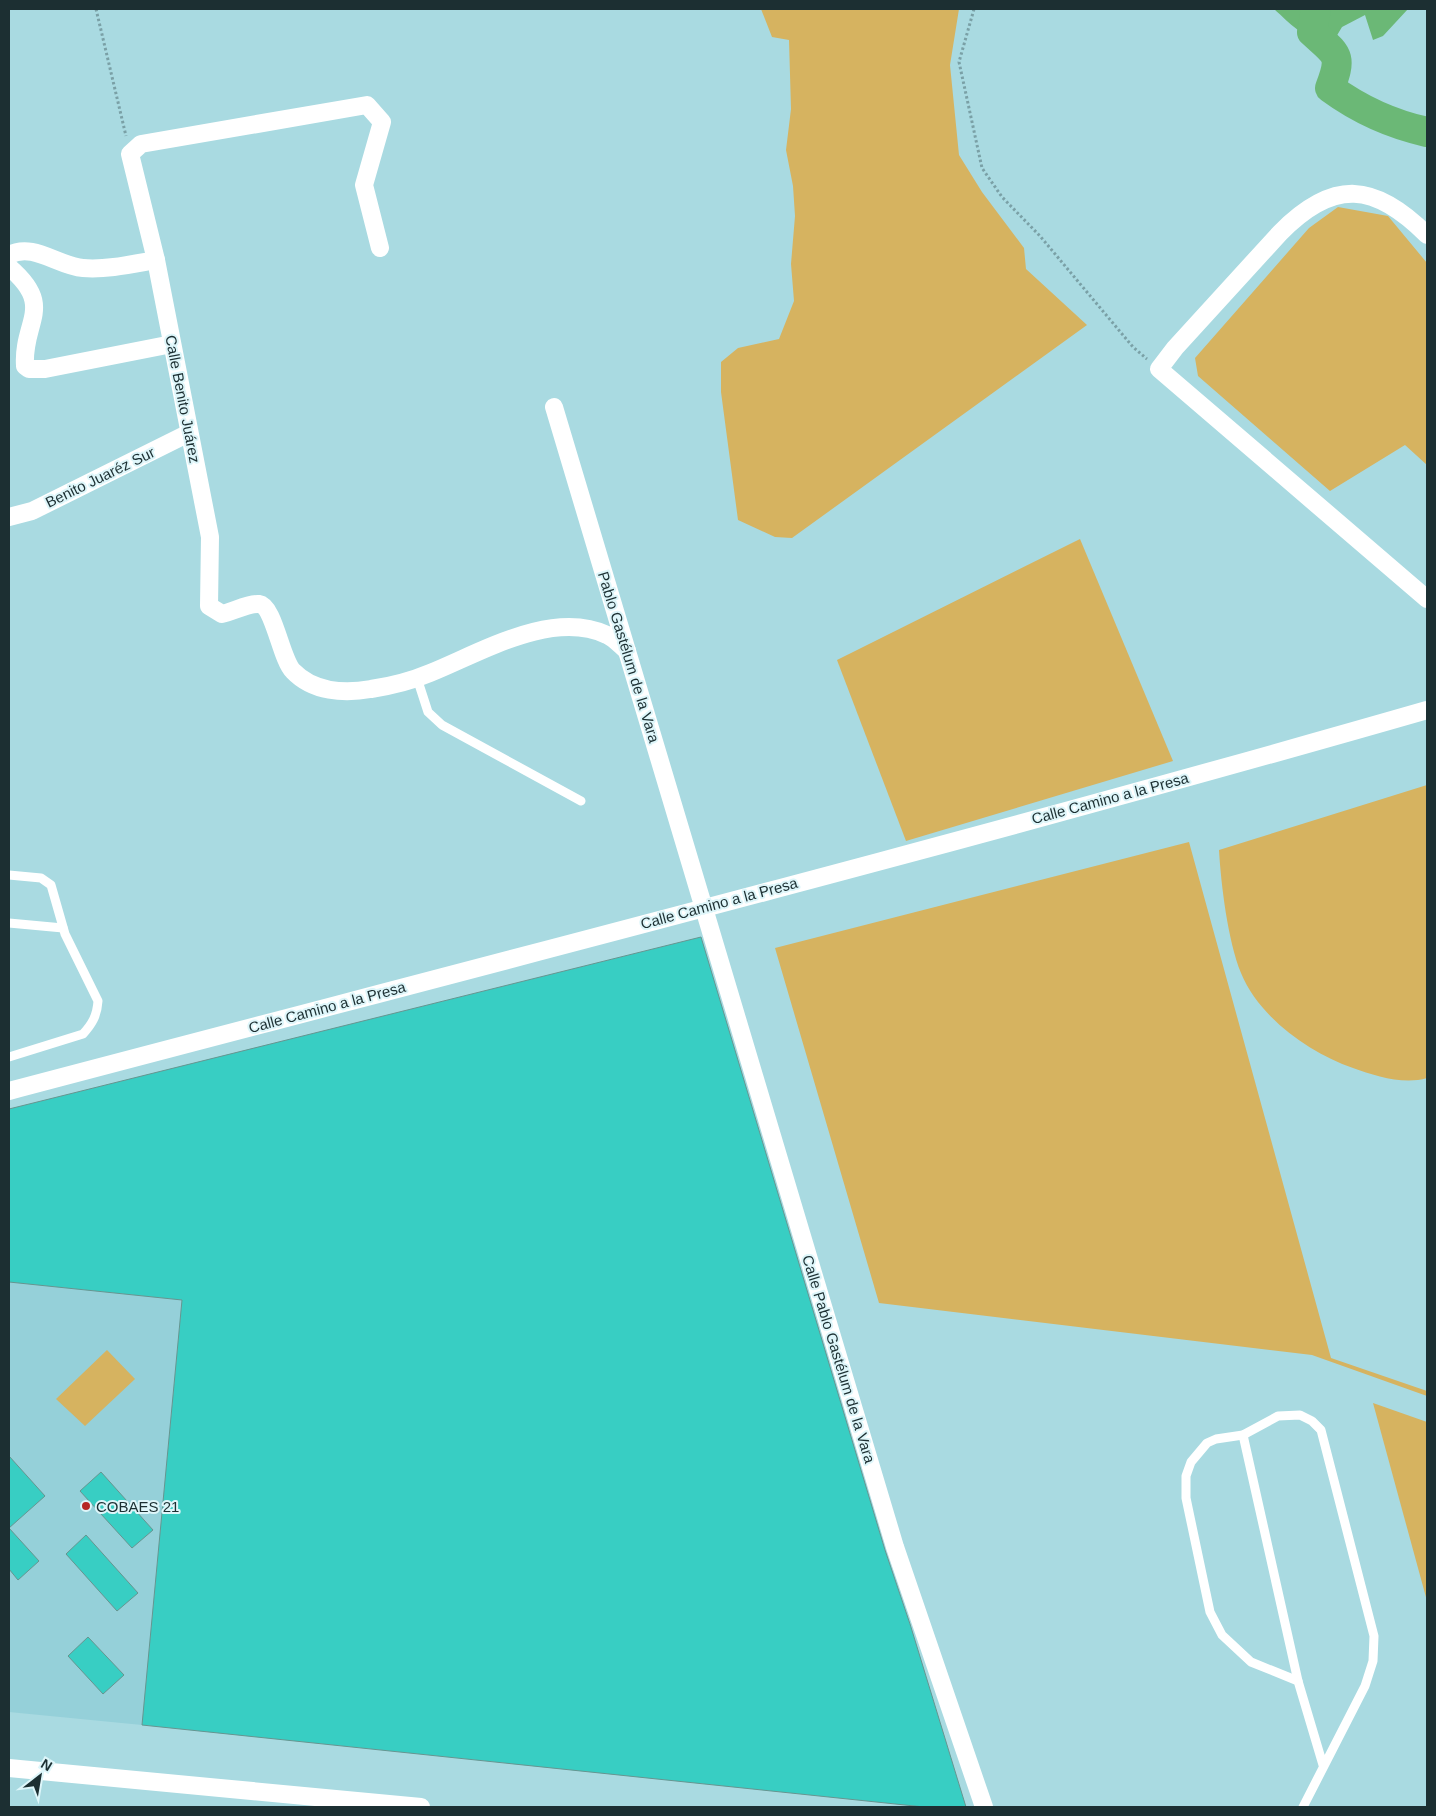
<svg xmlns="http://www.w3.org/2000/svg" width="1436" height="1816" font-family="Helvetica,sans-serif">
  <rect width="100%" height="100%" fill="#a9dae1"/>
  <path fill="#95d0d9" d="M9 1282 182 1300 142 1725 9 1712Z"/>
  <g fill="#d6b360">
    <path d="M761 9H959L950 65 959 155 982 192 1024 248 1026 269 1087 325 792 538 775 537 738 520 721 392V362L738 348 779 339 794 301 791 264 795 216 793 186 786 150 791 109 789 40 772 37Z"/>
    <path d="M1338 207 1388 216 1427 263V465L1405 445 1330 491 1198 376 1195 358 1309 228Z"/>
    <path d="M1080 539 1173 761 906 841 837 660Z"/>
    <path d="M1427 785V1078C1404 1085 1375 1076 1353 1068 1309 1053 1259 1017 1241 973 1228 941 1221 885 1219 850Z"/>
    <path d="M1189 842 1331 1358 1427 1391V1396L1312 1355 879 1303 775 948Z"/>
    <path d="M107 1350 135 1379 85 1426 56 1399Z"/>
    <path d="M1373 1403 1427 1422V1601Z"/>
  </g>
  <path fill="#6bb876" d="M1274 9H1408L1383 36 1373 40 1365 15 1342 27 1336 37C1308 45 1293 26 1274 9Z"/>
  <g fill="none" stroke-linecap="round" stroke-linejoin="round">
    <path stroke="#6bb876" stroke-width="30" d="M1316 9 1312 32C1337 55 1343 54 1330 88 1360 110 1391 124 1427 132"/>
  </g>
  <g fill="#38cec3" stroke="#669590">
    <path d="M701 937 885 1550 910 1624 966 1807H924L142 1725 182 1300 9 1282V1109Z"/>
    <path d="M9 1456 45 1496 9 1528 39 1561 18 1580 9 1569Z"/>
    <path d="M101 1472 153 1530 132 1548 80 1491Z"/>
    <path d="M86 1535 138 1593 117 1611 66 1554Z"/>
    <path d="M88 1637 124 1675 103 1694 68 1656Z"/>
  </g>
  <g fill="none" stroke-linecap="round" stroke-linejoin="round">
    <g stroke="#7aa0a6" stroke-width="3" stroke-dasharray="2.5 2.5" stroke-linecap="butt">
      <path d="M96 9 126 136"/>
      <path d="M974 9 959 62 982 168 1002 197 1040 236 1133 347 1147 359"/>
    </g>
    <g stroke="#fff" stroke-width="9">
      <path d="M417 678 428 712 442 725 581 801"/>
      <path d="M9 875 41 878 51 885 65 934 98 1001C97 1016 92 1024 83 1034L9 1057"/>
      <path d="M9 923 63 928"/>
      <path d="M1243 1435 1298 1681"/>
      <path d="M1303 1807 1365 1686 1373 1661 1374 1636 1321 1430 1312 1421 1300 1415 1278 1416 1243 1435 1216 1439 1207 1443 1191 1462 1186 1476V1498L1210 1612 1222 1635 1251 1662 1298 1681 1323 1765"/>
    </g>
    <g stroke="#fff" stroke-width="18">
      <path d="M1427 235C1375 183 1334 178 1280 233L1175 348 1159 369 1427 599"/>
      <path d="M380 248 364 185 382 122 367 105 141 144 130 154 156 260 210 537 209 606 222 614C233 612 248 603 259 604 274 606 281 659 293 671 313 692 344 694 371 689 391 686 411 681 430 673 480 653 552 609 607 635 614 638 621 646 627 651"/>
      <path d="M9 255C33 242 58 266 83 268 106 270 133 264 156 260"/>
      <path d="M9 267C56 307 22 321 25 366L29 369H45L172 344"/>
      <path d="M554 407 895 1547 984 1807"/>
      <path d="M9 517 32 511 189 433"/>
      <path d="M9 1091C482 966 957 845 1427 710"/>
      <path d="M9 1768 421 1807"/>
    </g>
  </g>
  <circle fill="#b62724" stroke="#def6fa" stroke-width="2" cx="86" cy="1506" r="5"/>
  <g text-anchor="middle" dominant-baseline="central" stroke-width="4" stroke-linejoin="round" paint-order="stroke">
    <g font-size="15" fill="#1c2f32" stroke="#def6fa">
      <text transform="translate(183 399) rotate(79)">Calle Benito Juárez</text>
      <text transform="translate(100 477) rotate(-26)">Benito Juaréz Sur</text>
      <text transform="translate(629 657) rotate(73)">Pablo Gastélum de la Vara</text>
      <text transform="translate(1110 798) rotate(-15)">Calle Camino a la Presa</text>
      <text transform="translate(719 903) rotate(-15)">Calle Camino a la Presa</text>
      <text transform="translate(327 1007) rotate(-15)">Calle Camino a la Presa</text>
      <text transform="translate(839 1359) rotate(73)">Calle Pablo Gastélum de la Vara</text>
    </g>
    <g font-size="15" fill="#1c2f32" stroke="#def6fa" text-anchor="start">
      <text x="96" y="1506">COBAES 21</text>
    </g>
  </g>
  <rect width="1436" height="1816" fill="none" stroke="#1c2f32" stroke-width="20"/>
  <g transform="translate(40 1776) rotate(31)" stroke="#def6fa" stroke-width="4" paint-order="stroke">
  <path d="M0-4L9 19L0 12L-9 19Z" fill="#1c2f32"/>
  <text y="-8" font-size="14" font-weight="bold" text-anchor="middle" fill="#1c2f32">N</text>
  </g>
</svg>
